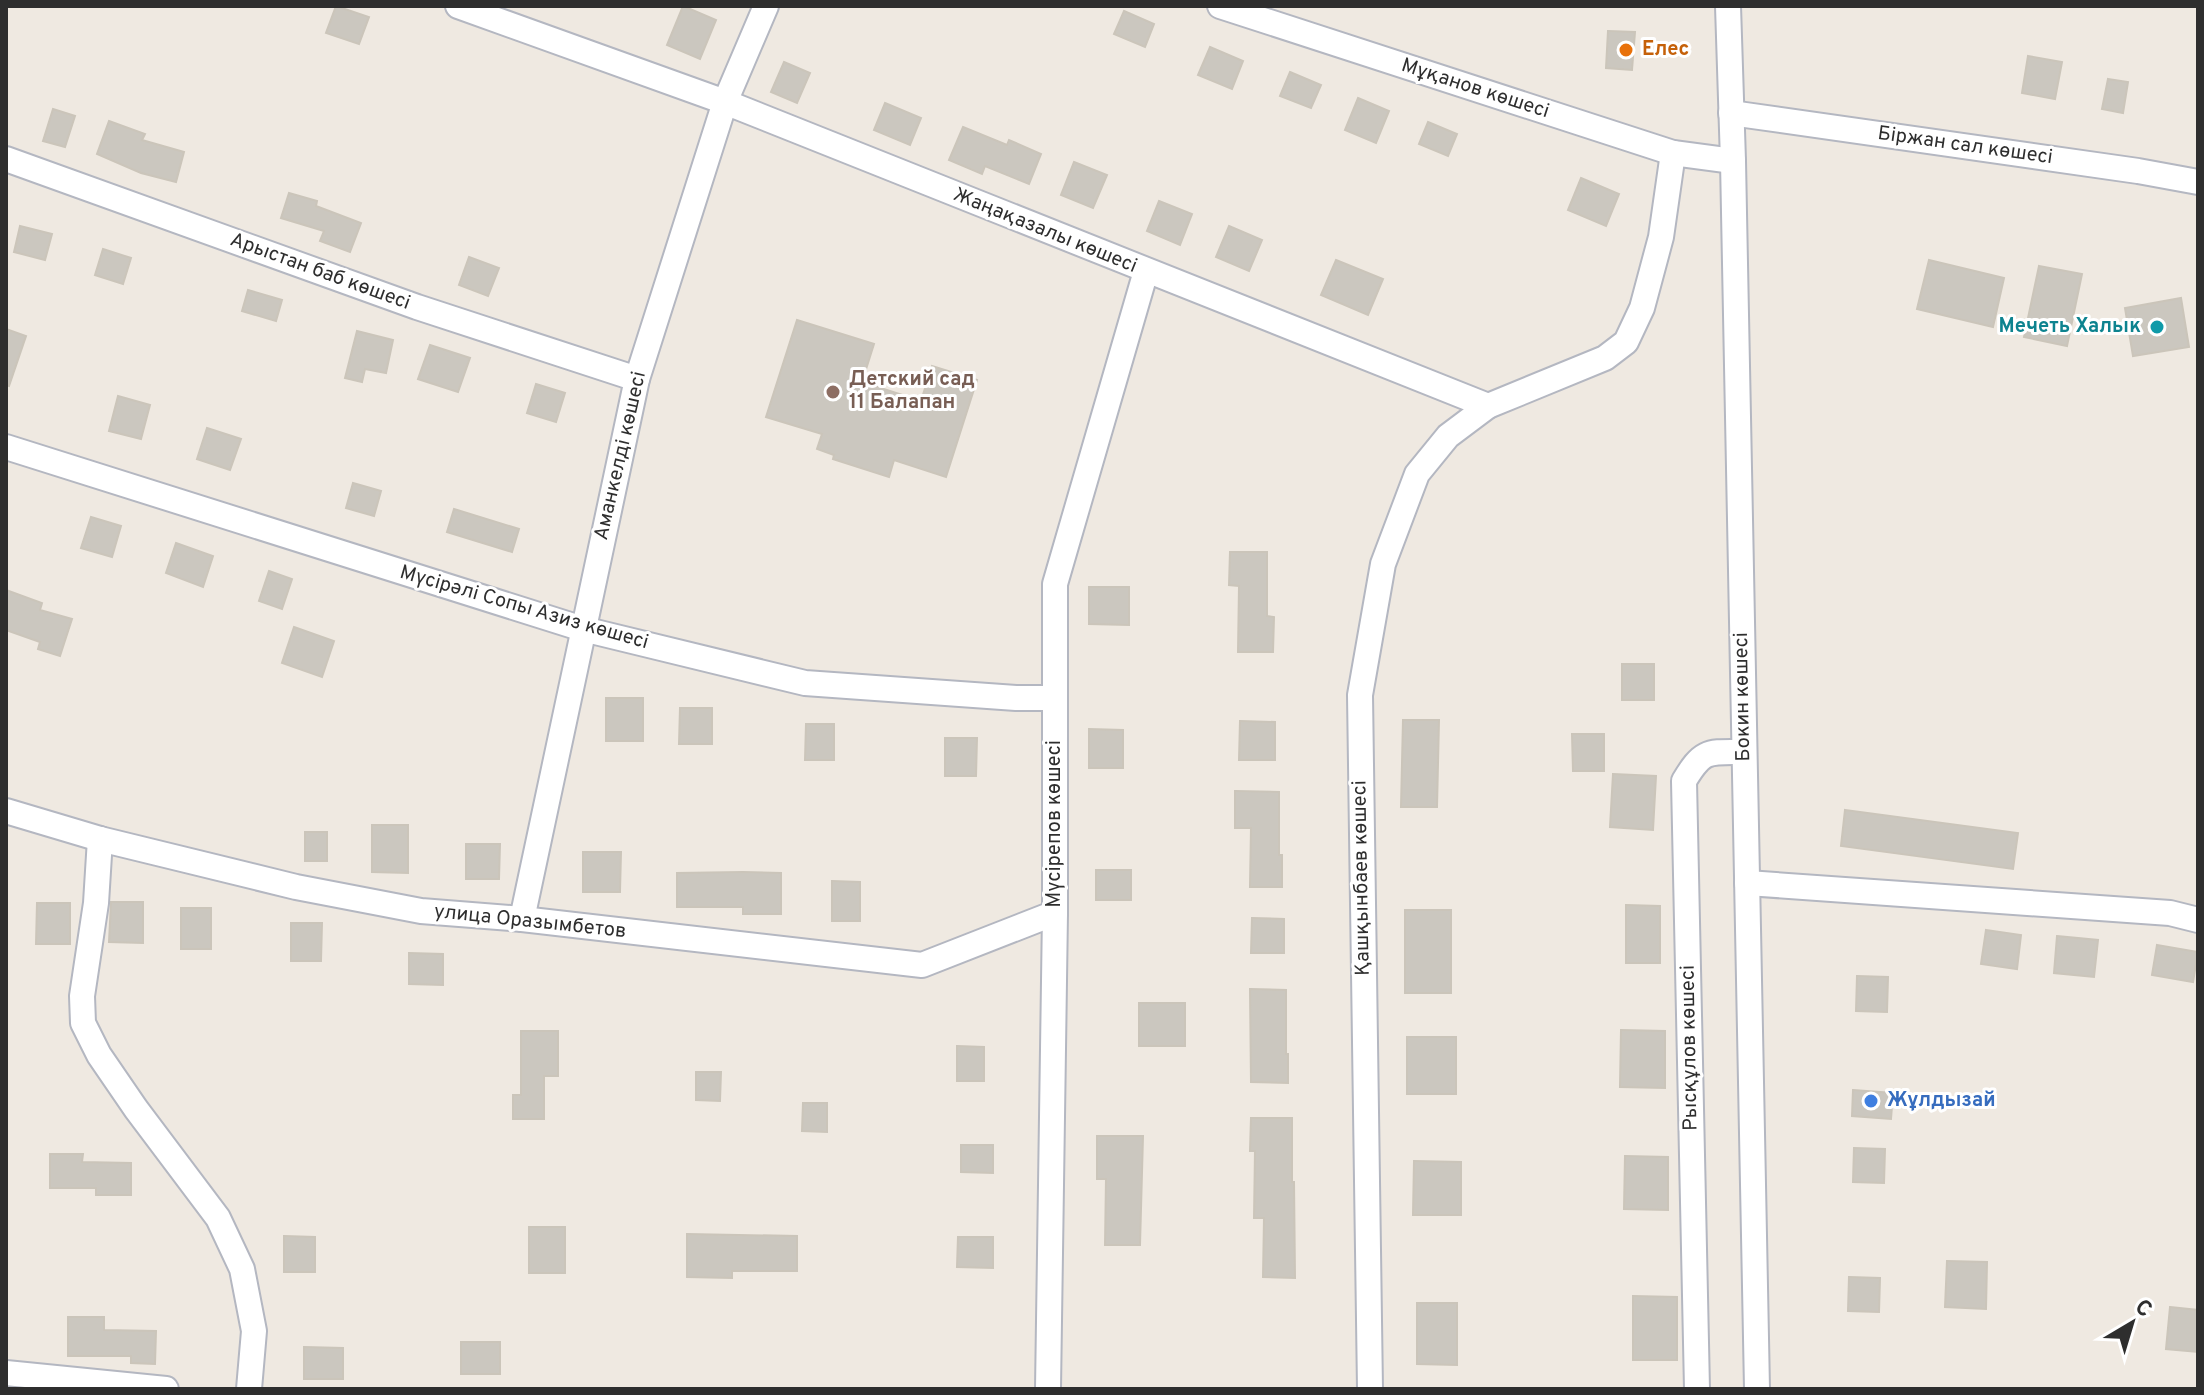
<svg xmlns="http://www.w3.org/2000/svg" width="2204" height="1395" font-family="Overpass,sans-serif">
  <rect width="100%" height="100%" fill="#efe9e1"/>
  <g fill="#cbc7bf" stroke="#cbc5ba" stroke-width="2">
    <path d="M336 6 369 17 359 44 326 33Z"/>
    <path d="M683 6 716 20 700 59 667 45Z"/>
    <path d="M1124 11 1154 24 1145 47 1114 34Z"/>
    <path d="M1608 31 1635 32 1632 70 1606 68Z"/>
    <path d="M1210 47 1243 61 1232 89 1198 75Z"/>
    <path d="M2028 56 2062 62 2055 99 2022 93Z"/>
    <path d="M784 62 810 73 797 103 771 92Z"/>
    <path d="M1290 72 1321 85 1311 108 1280 96Z"/>
    <path d="M2108 79 2128 82 2123 113 2102 109Z"/>
    <path d="M1358 98 1389 111 1376 143 1345 130Z"/>
    <path d="M885 103 921 118 910 145 874 130Z"/>
    <path d="M53 109 75 116 65 147 43 141Z"/>
    <path d="M109 121 145 134 142 140 184 152 176 182 141 173 97 154Z"/>
    <path d="M1428 122 1457 134 1448 156 1419 144Z"/>
    <path d="M963 127 1007 145 1009 140 1041 154 1029 184 985 166 982 174 949 160Z"/>
    <path d="M1074 162 1107 175 1093 208 1061 195Z"/>
    <path d="M1581 178 1619 194 1606 226 1568 210Z"/>
    <path d="M289 193 317 201 316 206 361 223 350 252 320 241 324 231 281 218Z"/>
    <path d="M1159 201 1192 214 1180 245 1147 231Z"/>
    <path d="M20 226 52 234 45 260 14 252Z"/>
    <path d="M1229 226 1262 240 1249 271 1216 257Z"/>
    <path d="M103 249 131 258 123 284 95 275Z"/>
    <path d="M469 257 499 268 488 296 459 285Z"/>
    <path d="M1336 260 1383 279 1368 315 1321 295Z"/>
    <path d="M1929 260 2004 278 1993 327 1917 309Z"/>
    <path d="M2039 266 2082 274 2067 346 2024 337Z"/>
    <path d="M248 290 282 300 276 321 242 311Z"/>
    <path d="M2181 298 2189 347 2133 356 2125 308Z"/>
    <path d="M797 320 874 344 862 382 921 401 932 366 977 380 946 477 894 460 889 477 833 459 834 455 817 449 822 434 766 417Z"/>
    <path d="M6 329 26 336 9 386 6 385Z"/>
    <path d="M357 331 393 340 386 373 365 369 362 382 345 378Z"/>
    <path d="M430 345 470 358 458 392 418 379Z"/>
    <path d="M536 384 565 393 556 422 527 413Z"/>
    <path d="M118 396 150 405 141 439 109 431Z"/>
    <path d="M207 428 241 439 230 470 197 459Z"/>
    <path d="M353 483 381 491 374 516 346 508Z"/>
    <path d="M454 509 519 529 512 552 447 532Z"/>
    <path d="M91 517 121 526 112 557 81 548Z"/>
    <path d="M176 543 213 556 203 587 166 573Z"/>
    <path d="M1230 552H1267V616L1274 617 1273 652H1238L1239 586 1229 585Z"/>
    <path d="M269 571 292 579 282 609 259 601Z"/>
    <path d="M1089 587H1129V625L1089 624Z"/>
    <path d="M6 590 42 603 40 610 72 619 60 656 38 649 40 642 6 630Z"/>
    <path d="M294 627 334 641 322 677 282 663Z"/>
    <rect x="1622" y="664" width="32" height="36"/>
    <rect x="606" y="698" width="37" height="43"/>
    <path d="M680 708H712V744H679Z"/>
    <path d="M1403 720H1439L1437 807H1401Z"/>
    <path d="M1240 721 1275 722V760H1239Z"/>
    <path d="M806 724H834V760H805Z"/>
    <path d="M1089 729 1123 730V768H1089Z"/>
    <path d="M1572 734H1604V771H1573Z"/>
    <path d="M945 738H977L976 776H945Z"/>
    <path d="M1613 774 1656 776 1653 830 1610 827Z"/>
    <path d="M1235 791 1279 792V855H1282V887H1250L1251 828H1235Z"/>
    <path d="M1845 810 2018 833 2013 869 1841 846Z"/>
    <path d="M372 825H408V873L372 872Z"/>
    <rect x="305" y="832" width="22" height="29"/>
    <path d="M466 844H500L499 879H466Z"/>
    <path d="M583 852H621L620 892H583Z"/>
    <rect x="1096" y="870" width="35" height="30"/>
    <path d="M743 872 781 873V914H743V907H677V873Z"/>
    <path d="M832 881 860 882V921H832Z"/>
    <path d="M111 902H143V943L109 942Z"/>
    <path d="M37 903H70V944H36Z"/>
    <path d="M1626 905 1660 906V963H1626Z"/>
    <rect x="181" y="908" width="30" height="41"/>
    <rect x="1405" y="910" width="46" height="83"/>
    <path d="M1252 918 1284 919V953H1251Z"/>
    <path d="M291 923H322L321 961H291Z"/>
    <path d="M1986 930 2021 935 2017 969 1981 964Z"/>
    <path d="M2057 936 2098 940 2094 977 2054 973Z"/>
    <path d="M2157 945 2198 952 2193 982 2152 975Z"/>
    <path d="M409 953 443 954V985L409 984Z"/>
    <path d="M1857 976 1888 977 1887 1012 1856 1011Z"/>
    <path d="M1250 989 1286 990V1054H1288V1083L1251 1082Z"/>
    <rect x="1139" y="1003" width="46" height="43"/>
    <path d="M1621 1030 1665 1031V1088L1620 1087Z"/>
    <path d="M521 1031H558V1076H544V1119H513V1095H521Z"/>
    <rect x="1407" y="1037" width="49" height="57"/>
    <path d="M957 1046 984 1047V1081H957Z"/>
    <path d="M696 1072H721L720 1101 696 1100Z"/>
    <path d="M1853 1090 1893 1093 1891 1119 1852 1116Z"/>
    <path d="M803 1103H827V1132L802 1131Z"/>
    <path d="M1251 1118H1292V1182H1294L1295 1278 1263 1277 1264 1218H1254L1255 1151H1250Z"/>
    <path d="M1097 1136H1143L1140 1245H1105L1106 1179H1097Z"/>
    <path d="M961 1145H993V1173L961 1172Z"/>
    <path d="M1854 1148 1885 1149 1884 1183 1853 1182Z"/>
    <path d="M50 1154H83L82 1162 131 1163V1195H96V1188H50Z"/>
    <path d="M1625 1156 1668 1157V1210L1624 1209Z"/>
    <path d="M1414 1161 1461 1162V1215H1413Z"/>
    <rect x="529" y="1227" width="36" height="46"/>
    <path d="M687 1234 797 1236V1271H732V1278L687 1277Z"/>
    <path d="M284 1236 315 1237V1272H284Z"/>
    <path d="M958 1237H993V1268L957 1267Z"/>
    <path d="M1947 1261 1987 1262 1986 1309 1945 1307Z"/>
    <path d="M1849 1277 1880 1278 1879 1312 1848 1311Z"/>
    <path d="M1633 1296 1677 1297V1360H1633Z"/>
    <path d="M1417 1303H1457V1365L1417 1364Z"/>
    <path d="M2170 1307 2198 1310V1352L2166 1349Z"/>
    <path d="M68 1317H104V1330L156 1331 155 1364 131 1363V1356H68Z"/>
    <rect x="461" y="1342" width="39" height="32"/>
    <path d="M304 1347 343 1348V1379H304Z"/>
  </g>
  <g fill="none" stroke-linecap="round" stroke-linejoin="round">
    <defs>
      <g id="street">
        <path d="M458 6 725 102 1488 406 1605 358 1626 342 1642 308 1661 237 1673 153"/>
        <path d="M1220 6 1673 153 1733 161"/>
        <path d="M1728 6 1733 161 1757 1389"/>
        <path d="M1731 113 2138 171 2198 182"/>
        <path d="M6 159 417 307 637 379"/>
        <path d="M6 447 583 629 805 683 1016 698H1055"/>
        <path d="M6 811 100 839 296 887 421 911 522 919 922 965 1055 913"/>
        <path d="M100 839 96 903 82 996 83 1023 99 1055 136 1109 218 1218 242 1269 254 1331 249 1389"/>
        <path d="M1747 883 2170 913 2198 920"/>
        <path d="M522 919 637 379 725 102 766 6"/>
        <path d="M6 1373 166 1389"/>
        <path d="M1048 1389 1055 913V584L1146 271"/>
        <path d="M1370 1389 1360 695 1383 564 1417 474 1448 436 1488 406"/>
        <path d="M1697 1389 1684 781C1703 749 1708 752 1744 752"/>
      </g>
    </defs>
    <use href="#street" stroke="#b4b7c1" stroke-width="28"/>
    <use href="#street" stroke="#fff" stroke-width="24"/>
  </g>
  <circle fill="#e8710a" stroke="#fff" stroke-width="3" cx="1626" cy="50" r="8"/>
  <circle fill="#0f9aa8" stroke="#fff" stroke-width="3" cx="2157" cy="327" r="8"/>
  <circle fill="#8d6e63" stroke="#fff" stroke-width="3" cx="833" cy="392" r="8"/>
  <circle fill="#3f7fe0" stroke="#fff" stroke-width="3" cx="1871" cy="1101" r="8"/>
  <g text-anchor="middle" dominant-baseline="central" stroke-width="6" stroke-linejoin="round" paint-order="stroke">
    <g font-size="20" font-weight="bold" fill="#c56008" stroke="#fff" text-anchor="start">
      <text x="1642" y="50">Елес</text>
    </g>
    <g font-size="20" fill="#2e2e2e" stroke="#fff">
      <text transform="translate(1475 89) rotate(18)">Мұқанов көшесі</text>
      <text transform="translate(1965 146) rotate(8)">Біржан сал көшесі</text>
      <text transform="translate(1045 231) rotate(22)">Жаңақазалы көшесі</text>
      <text transform="translate(320 272) rotate(20)">Арыстан баб көшесі</text>
      <text transform="translate(621 456) rotate(-77)">Аманкелді көшесі</text>
      <text transform="translate(524 608) rotate(16)">Мүсірәлі Сопы Азиз көшесі</text>
      <text transform="translate(1743 697) rotate(-91)">Бокин көшесі</text>
      <text transform="translate(1055 824) rotate(-90)">Мүсірепов көшесі</text>
      <text transform="translate(1362 878) rotate(-91)">Қашқынбаев көшесі</text>
      <text transform="translate(530 922) rotate(6)">улица Оразымбетов</text>
      <text transform="translate(1690 1048) rotate(-91)">Рысқұлов көшесі</text>
    </g>
    <g font-size="20" font-weight="bold" fill="#0d838f" stroke="#fff" text-anchor="end">
      <text x="2141" y="327">Мечеть Халык</text>
    </g>
    <g font-size="20" font-weight="bold" fill="#785e54" stroke="#fff" text-anchor="start">
      <text x="849" y="380">Детский сад<tspan x="849" dy="23">11 Балапан</tspan></text>
    </g>
    <g font-size="20" font-weight="bold" fill="#366cbe" stroke="#fff" text-anchor="start">
      <text x="1887" y="1101">Жұлдызай</text>
    </g>
  </g>
  <rect width="2204" height="1395" fill="none" stroke="#2e2e2e" stroke-width="16"/>
  <g transform="translate(2132 1323) rotate(38)" stroke="#ffffff" stroke-width="6" paint-order="stroke">
  <path d="M0-6L14 30L0 20L-14 30Z" fill="#2e2e2e"/>
  <text y="-12" font-size="22" font-weight="bold" text-anchor="middle" fill="#2e2e2e">С</text>
  </g>
</svg>
